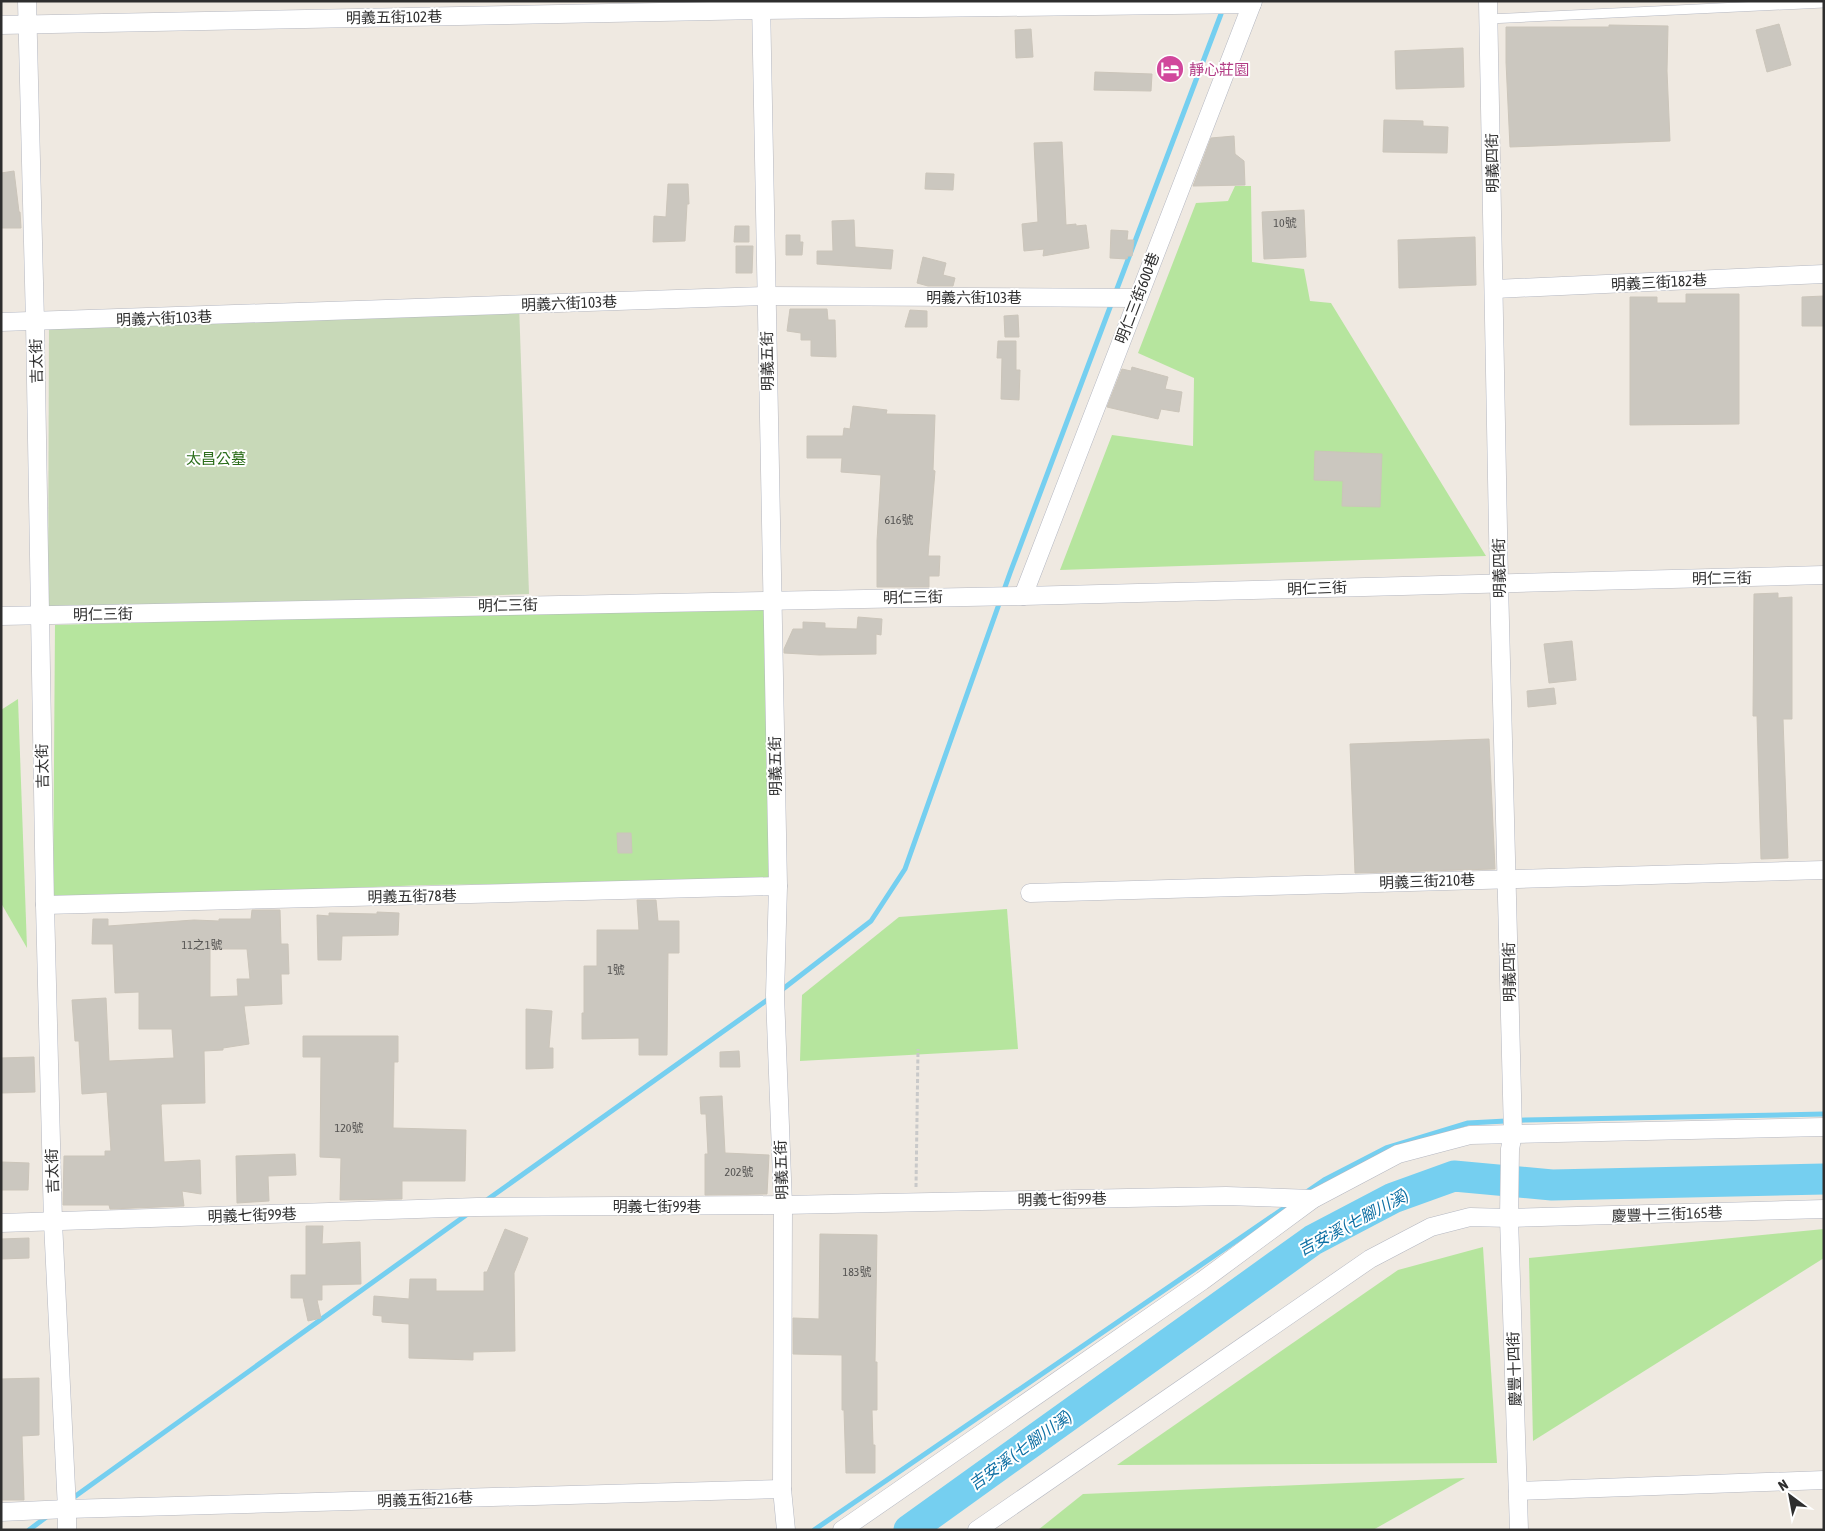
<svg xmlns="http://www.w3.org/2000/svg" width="1825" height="1531" font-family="'Asap Condensed','Noto Sans TC',sans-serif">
  <rect width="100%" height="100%" fill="#efe9e1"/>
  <g fill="#b6e59e">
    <path d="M1235 186H1251L1252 262 1304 269 1310 301 1331 303 1486 556 1060 570 1112 435 1193 446 1194 378 1138 353 1196 203 1228 201Z"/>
    <path d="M765 604 773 881 426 885 53 899 55 625Z"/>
    <path d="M18 699 27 948 1 903V710Z"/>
    <path d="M1007 909 1018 1049 800 1061 802 995 899 917Z"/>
    <path d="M1824 1229V1258L1533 1441 1529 1258Z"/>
    <path d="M1483 1247 1497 1463 1117 1465 1398 1270Z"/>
    <path d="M1465 1478 1373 1530H1038L1083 1494Z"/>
  </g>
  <path fill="#c8d9b8" d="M519 304 529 594 48 611 49 316Z"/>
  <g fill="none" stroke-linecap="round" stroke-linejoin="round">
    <g stroke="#75cff0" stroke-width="5">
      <path d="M1115 294 1221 14"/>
      <path d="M779 992 871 921 905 869 1010 573 1112 302"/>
      <path d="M1305 1193 1324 1180 1386 1148 1468 1123 1525 1120 1824 1114"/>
      <path d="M484 1202 770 998"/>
      <path d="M70 1500 469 1213"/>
      <path d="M29 1530 49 1515"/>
      <path d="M814 1530 1290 1204"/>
    </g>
    <path stroke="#75cff0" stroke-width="31" d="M909 1530 1313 1240 1393 1198 1454 1176 1552 1185 1824 1179"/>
  </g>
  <g fill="#cbc7bf" stroke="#cbc5ba" fill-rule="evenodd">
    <path d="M1779 24 1791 65 1767 72 1756 30Z"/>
    <path d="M1609 25 1668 26 1667 71 1670 141 1510 147 1506 62V27H1609Z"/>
    <path d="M1031 29 1033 57 1016 58 1015 30Z"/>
    <path d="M1463 48 1464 87 1396 89 1395 51Z"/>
    <path d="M1095 72 1152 74 1151 91 1094 90Z"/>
    <path d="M1384 120 1423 121V126L1448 127 1447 153 1383 152Z"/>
    <path d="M1234 136 1235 154 1244 161 1245 185 1193 186 1211 138Z"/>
    <path d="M1062 142 1066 225 1076 224V226L1086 225 1089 248 1043 256 1044 249 1024 251 1022 224 1038 222 1034 143Z"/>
    <path d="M14 171 19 212H20L21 228H1V173Z"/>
    <path d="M926 173 954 174 953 190 925 189Z"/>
    <path d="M668 184H688L689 204H687L685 241 653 242 654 216 666 217Z"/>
    <path d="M1304 210 1306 257 1264 259 1262 212Z"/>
    <path d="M854 220 855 247 893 250 891 269 817 264V251H833L832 221Z"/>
    <path d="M735 226H749V242H734Z"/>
    <path d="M1111 230 1128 231 1127 240H1134L1132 256H1128L1127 259 1110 258Z"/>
    <path d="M786 235H800V242H803L802 255H786Z"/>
    <path d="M1475 237 1476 285 1399 288 1398 240Z"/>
    <path d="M736 246H753L752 273H736Z"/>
    <path d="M923 257 946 263 943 275 955 278 953 286H928L917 283Z"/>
    <path d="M1686 294H1739V424L1630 425V297H1657V303H1686Z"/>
    <path d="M1824 296V326H1802V297Z"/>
    <path d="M790 309H827L828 320H835L836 357 811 356V340H801V333L787 331Z"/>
    <path d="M910 310 927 311V327H905Z"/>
    <path d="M1018 315 1019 337H1005L1004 316Z"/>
    <path d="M998 341H1016V370H1020L1019 400 1001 399 1002 358H997Z"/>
    <path d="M1132 367 1168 377 1165 389 1182 392 1179 412 1161 409 1158 419 1107 407 1122 369 1131 371Z"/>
    <path d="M853 406 887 410 886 414 935 415 933 470 935 471 928 556H940L939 576H929V587H877V541L881 475 841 472 842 458H807V436H843L844 428 850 429Z"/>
    <path d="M1315 451 1382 454 1380 507 1342 506 1343 481 1314 480Z"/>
    <path d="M1778 593V598L1792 597V719H1783L1788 858 1761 859 1757 716H1753L1754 594Z"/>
    <path d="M858 617 882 619 881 635 876 634V654L819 655 784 653V649L793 629H803V622L825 623V628L857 629Z"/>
    <path d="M1572 641 1576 680 1549 683 1544 644Z"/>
    <path d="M1554 688 1556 704 1528 707 1527 691Z"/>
    <path d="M1489 739 1495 869 1355 873 1350 744Z"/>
    <path d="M617 833H631L632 853H618Z"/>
    <path d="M637 900H656L658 921H679V953H668L667 1055H639V1038L582 1039V1013H584V966H597V930H639Z"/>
    <path d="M252 910H280L281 944H288L289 974H281L282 1004 244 1006 249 1044 223 1048V1050L204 1051 205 1103 162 1104 161 1105 164 1162 200 1160 201 1194 182 1191 184 1206 110 1209 109 1205H63L64 1156H105V1151H111L107 1092 82 1094 79 1041H75L72 1000 106 998 109 1061 174 1058 172 1029H139V992L115 993 113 944H92L93 919H108V926L194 920 219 921V919H251ZM210 949H247L250 979H237L238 996 210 997Z"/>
    <path d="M377 912 399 913 398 935 342 936 341 960H318L317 915 329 916V913L377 914Z"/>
    <path d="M526 1009 552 1011 549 1048H553V1068L526 1069Z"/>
    <path d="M303 1036H398V1062H394L393 1128 466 1130 465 1181H402V1199L340 1200 341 1158 320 1157 321 1057H303Z"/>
    <path d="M739 1051 740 1067H720V1052Z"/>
    <path d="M34 1057 35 1092 1 1093V1058Z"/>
    <path d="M722 1096 725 1153 769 1155 767 1194 705 1195V1154H708L706 1114H701L700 1097Z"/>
    <path d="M295 1154 296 1175 268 1176 269 1201 237 1203 236 1156Z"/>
    <path d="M2 1162 29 1163 28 1190H1Z"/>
    <path d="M306 1226H323L322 1244 360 1242 361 1284 322 1285V1300H317L321 1318 308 1321 303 1298H291V1275H306Z"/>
    <path d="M505 1229 528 1238 514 1273 515 1351 473 1352V1360L409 1358V1324L382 1322V1316L373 1315 374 1296 409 1299 410 1279H436V1291H484V1272H487Z"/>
    <path d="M820 1234 877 1235 875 1362H877V1410H872L873 1445H875V1473H846L844 1410H842V1355L793 1354V1318L819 1319Z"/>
    <path d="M29 1238V1258L1 1259V1239Z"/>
    <path d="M39 1378V1435L22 1436 24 1500H1V1379Z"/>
  </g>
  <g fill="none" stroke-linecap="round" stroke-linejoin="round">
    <defs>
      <path id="service" d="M1488 19 1824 3"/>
      <g id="minor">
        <path d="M27 1 35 322 45 905 53 1222 67 1509V1530"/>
        <path d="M761 1 778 886 775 995 783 1205 782 1489 786 1530"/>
        <path d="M1488 1 1499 583 1513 1134 1510 1149 1509 1218 1519 1530"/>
        <path d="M1 25 761 10 1252 4"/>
        <path d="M1495 289 1824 274"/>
        <path d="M1 322 765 296 1137 298"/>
        <path d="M1023 596 1253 1"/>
        <path d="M1 616 1023 596 1824 575"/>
        <path d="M1030 893 1824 870"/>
        <path d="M45 905 778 886"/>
        <path d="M1 1223 477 1207 783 1205 1226 1196 1313 1199"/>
        <path d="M1518 1491 1824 1480"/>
        <path d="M1 1512 67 1509 782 1489"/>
        <path d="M842 1530 1202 1281 1313 1199 1398 1154 1470 1135 1824 1127"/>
        <path d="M977 1530 1370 1259 1431 1227 1470 1217 1509 1218 1824 1209"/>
      </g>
    </defs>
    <use href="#service" stroke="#b4b7c1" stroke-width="10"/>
    <use href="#minor" stroke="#b4b7c1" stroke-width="19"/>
    <path stroke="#c9c9c9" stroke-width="3" stroke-dasharray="4 2.5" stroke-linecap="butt" d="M916 1187 918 1049"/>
    <use href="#service" stroke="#fff" stroke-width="9"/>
    <use href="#minor" stroke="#fff" stroke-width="18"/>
  </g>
  <defs>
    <symbol id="hotel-disc" viewBox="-11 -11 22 22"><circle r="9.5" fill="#d1479c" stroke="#fff"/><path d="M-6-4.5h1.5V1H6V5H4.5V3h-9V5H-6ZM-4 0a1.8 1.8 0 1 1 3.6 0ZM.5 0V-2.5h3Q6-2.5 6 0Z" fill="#fff"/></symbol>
  </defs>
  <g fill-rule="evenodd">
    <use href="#hotel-disc" x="1154" y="53" width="32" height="32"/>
  </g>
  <g text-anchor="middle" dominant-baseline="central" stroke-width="4" stroke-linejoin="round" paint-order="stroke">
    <g font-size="12" fill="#555452">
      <text x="1285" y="223">10號</text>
      <text x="899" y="520">616號</text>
      <text x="202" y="945">11之1號</text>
      <text x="616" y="970">1號</text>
      <text x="349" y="1128">120號</text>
      <text x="739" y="1172">202號</text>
      <text x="857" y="1272">183號</text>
    </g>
    <g font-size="15" fill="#2e2e2e" stroke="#fff">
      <text transform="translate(394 17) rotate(-1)">明義五街102巷</text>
      <text transform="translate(1492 163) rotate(-91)">明義四街</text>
      <text transform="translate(1659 282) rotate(-3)">明義三街182巷</text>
      <text x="974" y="297">明義六街103巷</text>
      <text transform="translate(1137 298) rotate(-69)">明仁三街600巷</text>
      <text transform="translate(569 303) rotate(-2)">明義六街103巷</text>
      <text transform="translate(164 318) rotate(-2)">明義六街103巷</text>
      <text transform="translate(36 361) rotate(-91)">吉太街</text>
      <text transform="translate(767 361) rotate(-91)">明義五街</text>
      <text transform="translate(1499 568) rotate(-91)">明義四街</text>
      <text transform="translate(1722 578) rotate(-1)">明仁三街</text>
      <text transform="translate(1317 588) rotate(-2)">明仁三街</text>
      <text transform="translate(913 597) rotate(-1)">明仁三街</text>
      <text transform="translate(508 605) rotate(-1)">明仁三街</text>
      <text transform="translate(103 614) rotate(-1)">明仁三街</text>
      <text transform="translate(42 766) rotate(-91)">吉太街</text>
      <text transform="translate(775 766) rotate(-91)">明義五街</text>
      <text transform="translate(1427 881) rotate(-2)">明義三街210巷</text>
      <text transform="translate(412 896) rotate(-1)">明義五街78巷</text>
      <text transform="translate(1509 972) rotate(-91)">明義四街</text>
      <text transform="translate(781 1170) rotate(-92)">明義五街</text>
      <text transform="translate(52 1171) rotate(-92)">吉太街</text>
      <text transform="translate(1062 1199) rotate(-1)">明義七街99巷</text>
      <text x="657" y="1206">明義七街99巷</text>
      <text transform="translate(1667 1214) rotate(-2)">慶豐十三街165巷</text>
      <text transform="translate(252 1215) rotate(-2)">明義七街99巷</text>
      <text transform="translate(1514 1369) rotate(-92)">慶豐十四街</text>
      <text transform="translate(425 1499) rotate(-2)">明義五街216巷</text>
    </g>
    <g font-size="15" fill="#b23c85" stroke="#fff" text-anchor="start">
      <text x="1189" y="69">靜心莊園</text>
    </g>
    <g font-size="15" fill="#2c6e1b" stroke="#fff">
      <text x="216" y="458">太昌公墓</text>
    </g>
    <g font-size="16" font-style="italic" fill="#0d6fa3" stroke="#fff">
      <text transform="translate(1353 1222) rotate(-28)">吉安溪 (七腳川溪)</text>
      <text transform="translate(1020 1450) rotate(-36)">吉安溪 (七腳川溪)</text>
    </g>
  </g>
  <rect width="1825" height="1531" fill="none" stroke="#2e2e2e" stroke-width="5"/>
  <g transform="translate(1790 1496) rotate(328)" stroke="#ffffff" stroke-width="4" paint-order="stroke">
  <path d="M0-4L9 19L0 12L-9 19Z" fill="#2e2e2e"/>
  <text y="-8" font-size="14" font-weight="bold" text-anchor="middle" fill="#2e2e2e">N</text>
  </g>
</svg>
